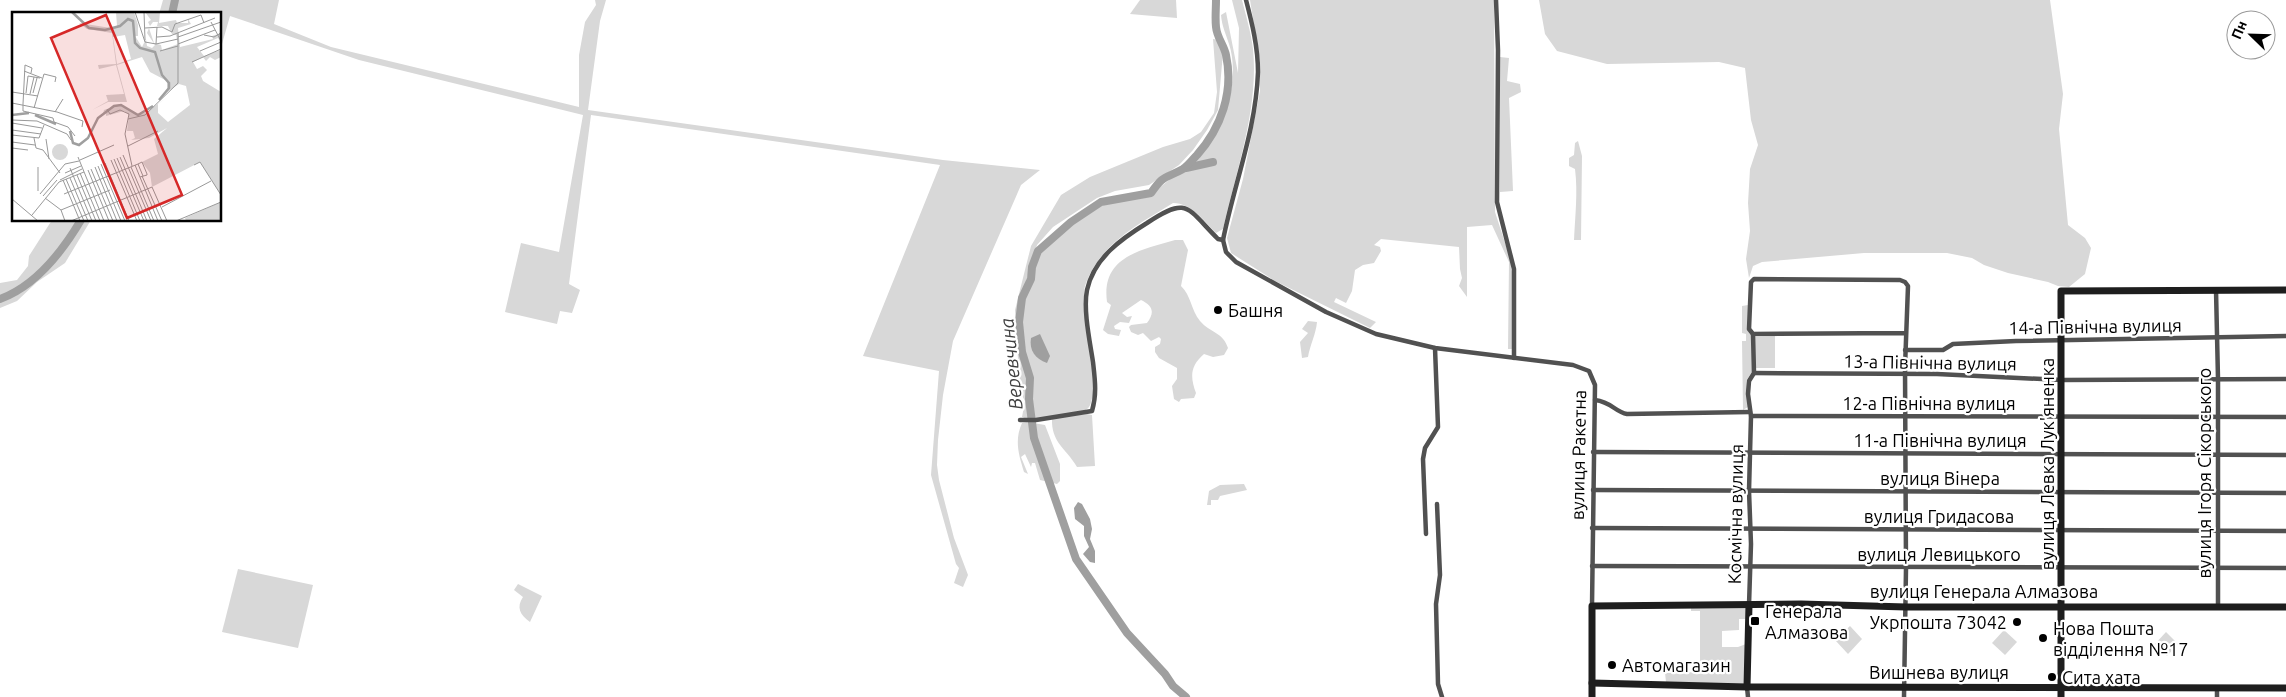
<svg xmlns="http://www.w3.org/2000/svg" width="2286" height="697" font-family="Ubuntu,sans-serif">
  <rect width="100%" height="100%" fill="#fff"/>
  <g fill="#d8d8d8">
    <path d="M163 0H279L274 24 331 47 579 107V55L585 22 596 5 595 0H606L600 21 588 110 943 160 1040 170 1021 185 953 341 943 395 938 440 937 465 939 480 954 538 968 575 963 587 954 583 959 568 956 564 931 475 939 371 863 356 940 165 591 115 569 284 580 290 572 313 560 311 557 324 505 312 521 243 559 252 583 115 359 60 230 16 220 51V14H159Z"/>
    <path d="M1140 0H1176L1177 18 1130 14Z"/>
    <path d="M1232 0H1242C1246 16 1251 32 1253 49 1259 108 1236 172 1223 229L1216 233C1204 221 1191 203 1173 203 1141 223 1107 240 1090 274 1087 280 1084 287 1084 293 1084 312 1102 399 1087 409 1076 417 1041 417 1027 419L1022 417 1025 401 1020 392 1015 310 1031 246 1061 195 1090 177 1163 147 1190 139 1201 132 1214 113 1217 92 1213 39 1224 41 1218 110 1207 130 1193 150 1179 165 1149 185 1115 191 1097 198 1053 227 1037 245 1025 285 1029 284 1036 259 1045 245 1091 210 1112 202 1148 197 1174 176 1188 171C1190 159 1211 143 1217 131 1230 107 1238 71 1229 44 1226 34 1222 27 1221 15L1226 12 1238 73 1239 28Z"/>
    <path d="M1250 0H1494L1495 212 1510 258 1512 272V349H1508L1509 262 1492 225 1467 227V297L1459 286 1462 278 1460 269 1459 247 1381 239 1374 245 1380 247 1381 251 1374 263 1363 265 1355 270 1352 291 1346 303 1336 298 1334 302 1376 322 1370 328 1275 281 1231 253 1227 238 1243 179 1260 91V62Z"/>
    <path d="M1539 0H2050L2063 94 2059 129 2068 225 2085 238 2091 248 2085 274 2069 287 2058 286 2048 282 2008 273 1984 265 1972 258 1947 253H1864L1762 262 1753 266 1749 278 1746 259 1750 231 1748 203 1750 169 1758 145 1751 120 1745 68 1719 62 1607 64 1557 51 1545 34Z"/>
    <path d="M1500 57 1509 58 1507 81 1520 84 1521 92 1509 98 1513 191 1500 192Z"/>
    <path d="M1578 141 1582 156 1581 240H1574C1575 216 1578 193 1575 169L1569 166V158L1574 155 1575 143Z"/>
    <path d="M52 220H91L65 263 37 282 17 301 0 308V283L17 280 28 266 29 256Z"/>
    <path d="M1175 240H1183L1188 250 1181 286C1191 295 1191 310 1200 321 1210 333 1223 332 1228 348L1224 355 1213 357 1204 354C1190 366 1190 377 1196 393L1194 398 1181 399 1179 402 1174 399 1172 386 1177 379V368L1159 358 1155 352V347L1160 344 1161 339 1159 337 1151 341 1143 333 1138 335 1131 332 1129 327 1131 325 1147 323C1155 312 1153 306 1141 300L1122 313 1127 317 1132 316 1129 323 1120 322 1114 326 1115 329 1121 330 1119 336 1108 334 1103 330 1111 305 1107 302C1101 257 1140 250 1175 240Z"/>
    <path d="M1748 305V330L1752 336 1753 370 1746 381 1748 407 1743 410 1742 341H1746V334L1742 333V306Z"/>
    <path d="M1308 321 1317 322C1316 334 1310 345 1308 357L1302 358 1300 342 1308 333 1302 329Z"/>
    <path d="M1775 336V368H1755V337Z"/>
    <path d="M1087 414 1092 415 1095 466 1077 467C1066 448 1051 443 1052 418Z"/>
    <path d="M1027 422 1045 425 1060 464V481L1057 484 1040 480 1035 463H1032L1031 467 1025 454 1021 457 1028 474 1024 472C1019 455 1014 441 1022 423Z"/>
    <path d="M1244 484 1247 490 1220 496 1218 500H1211V505H1207L1209 491 1220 485Z"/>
    <path d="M238 569 313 585 298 648 222 632Z"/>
    <path d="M518 584 542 596 530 622C520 615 516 607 523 597L514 590Z"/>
    <path d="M1691 608H1747V619H1739V630L1722 631V647H1738L1746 644 1745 684 1666 682 1665 673 1700 672V611H1691Z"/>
    <path d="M1850 626 1862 639 1848 654 1835 640Z"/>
    <path d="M2004 630 2017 642 2005 655 1992 643Z"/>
    <path d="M2166 632 2178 644 2167 656 2155 644Z"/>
  </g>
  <g fill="#9f9f9f">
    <path d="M1040 334 1050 356 1047 363C1035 359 1029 350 1031 338Z"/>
    <path d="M1078 502 1082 504 1090 519 1092 529 1090 539 1095 551V563L1090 562 1083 554 1089 547 1084 536V526L1075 519 1074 508Z"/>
  </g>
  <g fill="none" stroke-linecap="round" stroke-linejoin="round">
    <g stroke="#9f9f9f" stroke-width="8">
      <path d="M172 14 175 0"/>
      <path d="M1186 168 1213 162"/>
      <path d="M0 299C36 286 62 252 81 220"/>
      <path d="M1186 697 1173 686 1165 674 1127 633 1076 559 1034 438 1029 399 1030 378 1022 352 1019 322 1022 298 1031 279 1032 267 1038 251 1071 222 1101 202 1151 193C1164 174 1165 179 1183 169 1188 166 1193 159 1197 155 1221 128 1234 92 1226 55 1224 45 1217 38 1216 27 1215 18 1216 9 1216 0"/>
    </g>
    <g stroke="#515151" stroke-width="4.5">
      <path d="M1246 0C1252 23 1258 47 1258 72 1256 130 1234 184 1223 240L1226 252 1236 262 1326 312 1376 334 1435 348 1573 365 1589 371 1595 385 1592 606"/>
      <path d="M1496 0 1498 50 1497 202 1514 269V358"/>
      <path d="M2216 290 2218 379V607"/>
      <path d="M1905 350H1943L1953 344 2016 341 2286 336"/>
      <path d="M1754 373 1937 374 2062 380 2286 379"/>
      <path d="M1595 400C1612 402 1615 412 1627 414L1750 412"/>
      <path d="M1751 416 2286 417"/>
      <path d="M1020 420H1036L1092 411C1097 394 1095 380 1093 362 1090 342 1083 310 1087 290 1094 258 1121 239 1147 223 1188 196 1186 207 1218 239L1223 240"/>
      <path d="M1593 452 2286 455"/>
      <path d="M1593 490 2286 493"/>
      <path d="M1437 504 1440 575 1436 604 1438 684 1442 697"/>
      <path d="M1592 528 2286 531"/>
      <path d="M1426 534 1423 459 1425 448 1438 427 1435 348"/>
      <path d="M1592 566 2286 568"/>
      <path d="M1749 605 1751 544 1749 491 1751 416 1748 394 1749 381 1754 373 1753 334"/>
      <path d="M1747 687 1748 697"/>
      <path d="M2217 688V697"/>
      <path d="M1904 697 1906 568 1905 367 1908 286 1905 282 1900 280 1754 279 1751 282 1749 329 1753 334 1906 333"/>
    </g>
    <g stroke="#1e1e1e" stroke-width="7">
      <path d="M1592 683 1747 687 2286 688"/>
      <path d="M1747 687 1749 605"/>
      <path d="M1592 697V606L1801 604 1906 607H2286"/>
      <path d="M2061 697V291L2286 290"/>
    </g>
  </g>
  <g fill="#000" stroke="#fff" stroke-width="2">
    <circle cx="1218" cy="310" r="5"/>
    <rect x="1750" y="616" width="10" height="10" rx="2.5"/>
    <circle cx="2017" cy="622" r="5"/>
    <circle cx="2043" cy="638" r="5"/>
    <circle cx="1612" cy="665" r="5"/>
    <circle cx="2052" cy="677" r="5"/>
  </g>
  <g text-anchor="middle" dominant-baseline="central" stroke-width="4.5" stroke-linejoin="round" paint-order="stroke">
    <g font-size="18" fill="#000" stroke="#fff" text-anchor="start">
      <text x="1228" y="310">Башня</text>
      <text x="1765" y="611">Генерала<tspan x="1765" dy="21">Алмазова</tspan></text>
      <text x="2007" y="622" text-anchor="end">Укрпошта 73042</text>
      <text x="2053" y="628">Нова Пошта<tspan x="2053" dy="21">відділення №17</tspan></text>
      <text x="1622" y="665">Автомагазин</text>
      <text x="2062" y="677">Сита хата</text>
    </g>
    <g font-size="18" fill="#000" stroke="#fff">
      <text transform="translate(2095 326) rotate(-1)">14-а Північна вулиця</text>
      <text transform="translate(1930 362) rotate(1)">13-а Північна вулиця</text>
      <text x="1929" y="403">12-а Північна вулиця</text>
      <text x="1940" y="440">11-а Північна вулиця</text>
      <text transform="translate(1578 455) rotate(-89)">вулиця Ракетна</text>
      <text transform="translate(2047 464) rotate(-90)">вулиця Левка Лук'яненка</text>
      <text transform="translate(2204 473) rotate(-90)">вулиця Ігоря Сікорського</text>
      <text x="1940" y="478">вулиця Вінера</text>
      <text transform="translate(1735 514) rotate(-89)">Космічна вулиця</text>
      <text x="1939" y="516">вулиця Гридасова</text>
      <text x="1939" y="554">вулиця Левицького</text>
      <text x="1984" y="591">вулиця Генерала Алмазова</text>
      <text x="1939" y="672">Вишнева вулиця</text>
    </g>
    <g font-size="19" font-style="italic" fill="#404040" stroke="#fff">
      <text transform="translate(1011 364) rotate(-96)">Веревчина</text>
    </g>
  </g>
  <g transform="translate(12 12)">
    <rect width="209" height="209" fill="#fff"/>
    <path d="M104 0H122L126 13V24H123L130 35 134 27 135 34 140 36 143 33 135 21 137 16 142 31 149 33 150 38 166 32 164 23 160 22 156 14H145L146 10H141L138 14 136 10 139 8 133 0H148L147 11 164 8 165 11H176V7L179 12 166 16 168 35 201 27 200 24 209 21 208 29 206 26 185 35 192 44 209 38V45L203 48 198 45 194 49 191 45 181 50 185 57 191 54 195 58 189 64 191 69 209 80V183L188 150 140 175 138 161 130 150 146 142 142 127 155 116 137 126 119 128 123 126 121 119H115L117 103 112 99 94 104V101L91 102 92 98 109 92 123 102 133 101 154 86 146 92V101L156 110 178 93 174 74 167 72 155 80V69L138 60 130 45 105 53 115 90H96L80 98 96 89 94 83 112 82 104 53 87 57 86 53 104 52 100 21 75 17 67 11 99 16 105 14ZM113 23 119 47 105 52 101 25ZM40 140a8 8 0 1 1 16 0a8 8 0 1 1-16 0ZM209 190V209H174L173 206Z" fill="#d8d8d8" fill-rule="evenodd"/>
    <path fill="none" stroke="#9f9f9f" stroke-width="2.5" d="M60 0 77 16 93 18 108 14 116 7 121 9 123 31 128 36 143 40 150 63 157 71V76L147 88M0 103 17 101M23 103 44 112M58 119 61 131 67 133 76 126 86 106 102 94 109 93 126 103 141 94"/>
    <path fill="none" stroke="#999" stroke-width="1" d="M123 0 133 30M132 0 133 28M199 10 209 29M133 16 150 15 160 20M160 20 163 12 189 3 192 11M192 23 202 25 209 21M145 25 158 24 203 6M166 25 209 10M133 30 144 32 145 15M144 32 166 27M166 32 203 18M148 39 166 34M188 39 209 30M180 50 209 37M12 59 30 66M0 80 26 84M14 81 16 64 28 66M21 81 25 66M18 82 22 65M0 91 45 100 71 109 70 115M11 92V99L41 106 42 110 56 115 63 124M11 92 13 53 20 56 19 61M22 96 32 62 44 65 43 70M95 97 98 102 108 98 117 102 113 122 120 154M43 100 51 87M116 107 133 103 166 71V21M0 108 25 109 55 122 59 128M0 111 30 116M0 118 29 122M0 123 27 126 32 113M22 126 24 136 31 138 48 161M34 127 37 147M0 130 23 133M116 134 146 119M0 136 16 138M111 143 139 209M66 145 92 209M108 145 135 209M105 146 132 209M102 147 128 209M68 148 102 133M99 148 125 209M93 151 117 209M89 152 113 209M123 153 146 209M182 153 188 150 209 183M86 154 109 209M83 155 105 209M119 155 142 209M58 156 80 209M79 157 101 209M76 158 97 209M53 161 69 154M68 161 88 209M65 163 84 209M130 164 150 209M128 165 135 163V162L130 150 126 152 131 164M58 166 76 209M54 167 72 209M48 168 70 157M51 168 68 209M26 179V155M28 182 53 152 67 149M52 182 126 152M31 184 45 168M33 186 49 198 53 209M0 187 26 209M150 195 199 169M49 198 98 178M20 203 47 170 72 160M59 209 140 175 155 209M164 209 209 190"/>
    <path fill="#d62828" fill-opacity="0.15" stroke="#d62828" stroke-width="2.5" d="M94 3 170 183 115 206 39 26Z"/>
    <rect width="209" height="209" fill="none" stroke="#000" stroke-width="2.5"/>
  </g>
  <g transform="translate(2251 35) rotate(293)"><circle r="24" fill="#ffffff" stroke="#999999"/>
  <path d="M0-4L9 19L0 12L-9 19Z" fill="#000000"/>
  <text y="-8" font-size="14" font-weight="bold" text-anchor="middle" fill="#000000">Пн</text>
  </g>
</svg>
